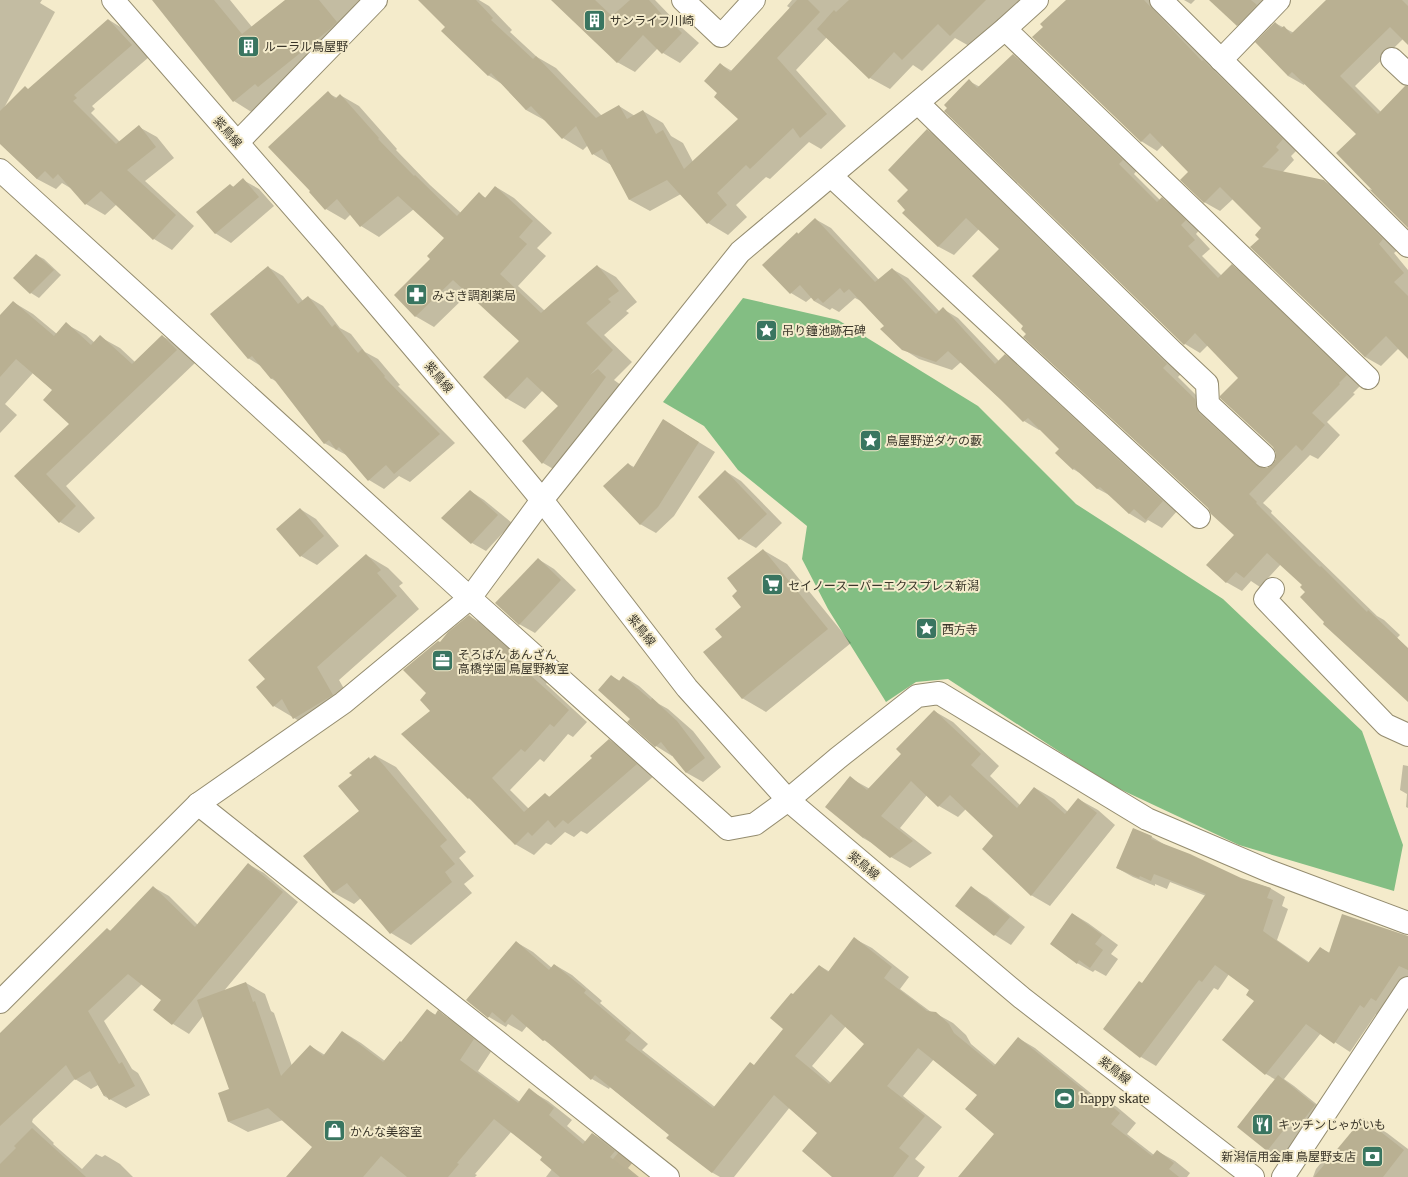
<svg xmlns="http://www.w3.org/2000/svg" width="1408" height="1177" font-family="Merriweather,'Noto Sans JP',serif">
  <rect width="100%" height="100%" fill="#f4ebcb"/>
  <path fill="#eadeb8" d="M619 1152 653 1177H598Z"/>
  <path fill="#83be83" d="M743 298 838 320 978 406 1076 504 1223 599 1362 731 1403 845 1394 891 1239 845 1109 784 948 679 916 682 886 702 828 609 802 559 807 526 738 470 704 426 663 402Z"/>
  <g fill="#0003" fill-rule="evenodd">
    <path d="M0 0H42L40 3 55 12 4 108 29 90 109 20 127 31 149 57 92 106 95 109 91 113 120 142 139 127 157 137 174 158 145 181 194 226 172 250 154 239 117 204 105 215 86 204 72 189 62 183 56 189 37 179 0 143Z"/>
    <path d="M153 0H230L252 27 286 0H376L253 113 234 101Z"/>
    <path d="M427 0H479L489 6 512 30 510 32 537 57 556 68 602 116 619 106 635 116 643 111 663 123 671 136 683 143 693 162 739 119 719 93 720 64 732 71 790 8 787 6 792 0H1024L971 47 955 38 922 71 913 65 890 89 870 78 827 37 796 70 846 126 821 149 809 142 770 179 766 177 736 205 747 217 728 235 708 223 681 194 650 211 630 200 611 165 593 154 588 145 583 150 563 138 546 121 526 110 502 84 488 75Z"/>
    <path d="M553 0H655L681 27 699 43 680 63 663 53 658 48 635 72 617 62Z"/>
    <path d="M1078 0H1168L1298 149 1291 156 1294 160 1282 173 1324 181 1340 191 1399 249 1394 253 1408 270V358L1398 349 1381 366 1365 357 1260 239 1263 228 1233 199 1220 211 1204 202 1190 172 1163 145 1157 151 1141 141Z"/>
    <path d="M1184 0H1195L1191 4Z"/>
    <path d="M1212 0H1271L1253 34 1237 25Z"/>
    <path d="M1327 0H1408V44L1403 39 1355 86 1381 112 1408 87V224L1375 192 1357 134 1305 83 1304 85 1288 76 1275 23 1294 33Z"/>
    <path d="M1014 56 1029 65 1138 169 1134 174 1160 200 1162 199 1178 208 1200 229 1196 234 1210 249 1202 256 1222 276 1232 266 1247 275 1362 384 1353 393 1355 394 1327 422 1340 435 1318 459 1310 455 1263 503 1272 511 1271 513 1377 616 1384 620 1400 635 1397 638 1408 649V700L1325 622 1303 585 1281 564 1260 587 1251 581 1242 591 1226 582 1235 535 1208 507 1028 334 1000 249 979 229 954 255 939 247 904 213 907 210 909 190 927 130 942 139 1182 373 1178 377 1210 409 1215 423 1264 469H1268L1274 465 1277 459V452L1239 378 1208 345 1200 353 1185 344 946 111 969 81 980 87Z"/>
    <path d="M328 93 337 98 340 95 359 106 397 149 396 150 430 185 461 213 479 194 486 198 496 187 514 198 552 233 537 248 546 256 518 286 545 311 597 266 616 277 637 302 626 311 629 313 604 335 632 362 614 380 625 388 562 474 543 463 523 441 560 406 543 390 525 409 506 398 520 341 469 293 434 327 415 316 432 259 445 238 414 209 379 237 361 226 351 214 345 220 326 209Z"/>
    <path d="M243 180 259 189 274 206 231 243 215 233 230 185 234 187Z"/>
    <path d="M815 219 831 228 879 280 892 269 908 278 940 312 943 309 958 318 999 361 1005 355 1020 364 1178 510 1162 528 1148 520 1145 523 1130 514 1113 497 1098 489 1083 475 1073 469 1060 449 1041 429 1039 430 1024 421 961 362 952 370 919 359 903 349 885 326 861 301 855 298 839 312 832 308 830 310 814 301 812 297 806 302 791 293 763 265 797 233 799 234Z"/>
    <path d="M36 255 44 259 61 275 39 298 31 293 15 278Z"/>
    <path d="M268 267 283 276 303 301 308 297 323 306 340 328 351 334 365 352 378 359 400 385 398 386 455 443 410 482 399 476 384 489 369 480 348 456 324 443 277 382 272 379 261 366 248 358Z"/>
    <path d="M13 302 33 314 57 334 66 324 86 335 95 343 100 337 120 348 135 362 162 336 182 347 196 362 66 486 95 518 79 533 60 522 16 476 71 424 53 390 33 373 5 404 17 415 0 433V317Z"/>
    <path d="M679 430 715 452 674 516 656 533 640 524 628 464 634 467Z"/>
    <path d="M725 471 741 481 782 523 756 548 740 539 699 497Z"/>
    <path d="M470 491 484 500 512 523 486 551 472 543 442 518Z"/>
    <path d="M300 509 316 519 339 546 317 565 301 556Z"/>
    <path d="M763 550 787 564 851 643 766 712 742 698 743 607 739 591Z"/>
    <path d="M366 555 388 568 403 583 399 586 419 609 339 680 355 708 316 731 274 706 266 679Z"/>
    <path d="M538 559 554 569 576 590 535 633 519 624Z"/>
    <path d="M469 616 488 627 549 680 546 684 587 722 573 737 568 734 544 762 540 759 510 790 529 809 545 794 550 797 593 758 609 740 628 751 655 775 587 834 581 831 574 837 565 832 551 845 546 843 534 855 515 844 473 801 469 798 403 734 431 711 427 693 440 643Z"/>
    <path d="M611 676 620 681 624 677 639 686 659 704 668 709 693 731 721 767 703 782 687 773 673 755 672 756 656 746 629 722 632 719Z"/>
    <path d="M934 711 953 722 999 766 990 776 1020 805 1035 788 1054 799 1068 812 1078 799 1098 810 1115 825 1050 906 1031 895 995 836 966 809 958 817 939 806 927 795 900 828 932 853 910 868 891 857 874 844 863 838 850 778 870 789 902 754Z"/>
    <path d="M376 756 396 767 466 852 459 858 474 876 464 884 472 893 411 945 391 933 361 898 354 904 334 893 304 856 360 811 371 760Z"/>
    <path d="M1403 765 1408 766V808L1406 807 1407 794 1400 790Z"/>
    <path d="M1133 829 1152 837 1167 846 1241 879 1270 888 1285 897 1282 906 1288 909 1277 940 1310 963 1320 948 1330 953 1403 936H1408V985L1379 1016 1376 1014 1350 1052 1321 1033 1284 1079 1294 1086 1330 1115 1283 1159 1267 1150 1276 1080 1266 1074 1255 1001 1251 990 1229 974 1218 990 1214 988 1156 1066 1141 1057 1104 1029 1142 984 1206 896 1170 882 1167 889 1155 884V886L1133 877 1117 868Z"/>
    <path d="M248 864 264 873 298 902 223 992 246 983 265 994 271 1011 274 1013 292 1066 310 1046 325 1055 343 1032 361 1043 385 1061 402 1043 427 1010 436 1015 438 1012 457 1023 492 1050 478 1071 520 1102 529 1090 548 1101 572 1120 567 1126 586 1142 593 1134 611 1145 633 1162 628 1168 639 1177H546L552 1169 544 1157 511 1132 475 1174 477 1175 475 1177H288L314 1147 283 1120 248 1132 229 1122 231 1090 204 1015 189 1034 173 1024 154 1010 162 1000 142 984 104 1021 132 1069 138 1073 150 1095 126 1108 104 1096 98 1085 91 1089 75 1079 33 1119 32 1122 54 1143 53 1144 82 1169 96 1154 102 1157 105 1155 120 1164 133 1177H1L0 1176V1034L107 929 111 931 153 887 169 896 198 925Z"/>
    <path d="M971 888 987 897 1025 927 1011 945 995 935 957 906Z"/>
    <path d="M1073 914 1088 923 1118 945 1111 954 1118 959 1106 976 1095 970 1093 972 1077 963Z"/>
    <path d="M855 939 872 948 909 977 900 989 931 1012 935 1013 953 1023 966 1035 971 1044 996 1065 1018 1038 1035 1048 1098 1099 1100 1097 1117 1107 1136 1123 1127 1134 1154 1155 1157 1151 1175 1161 1190 1173 1187 1177H959L995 1134 979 1095 934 1059 903 1096 942 1127 915 1159 925 1167 918 1177H834L819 1133 790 1107 734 1177H720L713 1173 668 1138 670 1135 610 1087 609 1089 592 1079 553 1046 544 1040 527 1026 522 1032 508 1024 506 1027 489 1017 467 1000 516 942 533 952 552 968 555 965 572 975 602 1001 600 1003 648 1044 642 1050 715 1107 755 1066 784 1029 793 995 820 966 830 972ZM846 1026 865 1044 831 1083 812 1066Z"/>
    <path d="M1364 1119 1387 1133 1408 1149V1177H1313L1316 1169 1325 1158 1329 1161Z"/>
  </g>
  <g fill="#b9b092" fill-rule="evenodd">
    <path d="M152 0H214L242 34 285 0H319L337 22 330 29 258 87 255 84 233 102Z"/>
    <path d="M418 0H476L493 18 491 20 533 59 536 56 596 118 619 105 627 119 643 110 656 134 663 130 684 169 738 119 714 97 717 93 704 81 720 63 730 72 797 0H808L820 12 777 58 827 114 800 138 793 128 750 169 746 165 717 193 727 205 707 224 667 180 629 200 602 149 592 155 576 126 562 139 531 106 526 110 491 73 488 76 441 31 445 27Z"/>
    <path d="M551 0H595L612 16 630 0H649L666 19 667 18 682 33 662 54 643 35 617 63Z"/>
    <path d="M849 0H986L950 36 938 24 902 60 894 52 869 79 817 29 834 10 836 12Z"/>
    <path d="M1066 0H1144L1202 61 1203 60 1283 139 1276 147 1279 150 1262 167 1324 180 1383 239 1379 244 1404 273 1394 282 1408 296V359L1386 336 1365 357 1250 247 1259 239 1255 235 1261 228 1220 187 1204 203 1180 180 1188 172 1150 133 1141 142 1032 37 1043 27 1040 24Z"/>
    <path d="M1209 0H1251L1257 5 1237 26Z"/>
    <path d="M1326 0H1402L1408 6V45L1390 27 1340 76 1378 114 1405 86H1408V228L1369 189 1372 190 1336 153 1356 134 1292 72 1288 76 1255 42 1275 22 1281 28 1284 26 1291 34Z"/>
    <path d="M108 19 132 45 74 95 77 98 73 101 116 144 139 125 156 147 127 170 176 215 153 240 101 191 85 205 58 174 53 179 45 171 37 179 0 144V111L25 86 28 89Z"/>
    <path d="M1013 54 1123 160 1119 164 1157 202 1162 197 1186 220 1181 225 1195 240 1188 246 1218 278 1232 264 1347 375 1339 383 1340 384 1312 413 1325 425 1302 451 1296 445 1249 494 1257 502 1256 503 1320 567 1321 566 1367 612 1368 610 1408 648V702L1323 624 1324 622 1320 618 1300 597 1305 592 1300 587 1302 585 1267 553 1244 578 1236 572 1226 583 1206 565 1234 535 1211 514 1208 508 1023 337 1026 334 1021 329 1023 326 972 276 999 249 966 218 938 247 902 213 905 210 897 201 908 190 888 170 927 129 1167 364 1163 368 1195 399 1196 405 1199 413 1256 465 1261 468H1267L1273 464 1276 459V453L1273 447 1220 398V396L1238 378 1195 333 1184 345 944 111 947 108 944 105 969 79 977 88Z"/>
    <path d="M328 91 335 99 340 94 379 138 378 139 414 176 415 175 457 216 479 192 485 198 495 186 533 221 519 237 527 244 500 274 541 313 552 303 597 265 619 291 608 299 611 302 586 323 613 350 590 375 598 369 606 377 542 464 522 441 558 406 527 377 506 399 483 377 519 341 453 280 415 317 394 295 430 259 427 256 444 238 398 196 360 227 337 199 325 210 309 192 310 191 268 147Z"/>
    <path d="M243 178 259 197 215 234 196 212 230 184 233 187Z"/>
    <path d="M815 218 875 282 892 268 936 314 943 307 995 364 1005 354 1163 501 1146 520 1134 509 1129 514 1100 487 1097 489 1074 468 1073 470 1055 453 1059 449 1028 418 1023 422 1000 399 948 351 936 362 902 350 880 329 884 326 849 289 844 293 840 288 823 303 818 298 814 301 800 285 790 294 762 265 797 232 798 234Z"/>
    <path d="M36 254 54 270 30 294 13 278Z"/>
    <path d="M268 266 298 304 308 296 332 327 335 324 358 353 362 349 385 376 384 377 440 434 394 474 386 465 368 481 339 447 336 450 329 440 324 444 273 378 271 379 252 356 248 359 210 314Z"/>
    <path d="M13 301 54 336 66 322 91 345 100 335 132 364 162 335 177 350 46 474 76 506 59 523 14 476 69 424 43 400 52 390 16 359 0 377V315Z"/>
    <path d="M663 419 699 442 658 507 640 525 603 486 628 463 633 468Z"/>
    <path d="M725 470 767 514 739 540 698 497Z"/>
    <path d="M470 490 498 515 471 544 441 518Z"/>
    <path d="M300 508 324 536 300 557 276 529Z"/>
    <path d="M763 549 828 629 742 699 703 652 722 637 715 629 741 607 732 596 737 591 727 578Z"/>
    <path d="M366 554 381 570 377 573 397 596 317 667 333 695 293 719 282 699 273 707 256 687 265 679 248 660Z"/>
    <path d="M538 558 561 580 519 625 495 603Z"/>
    <path d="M469 615 477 622V621L531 669 528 673 569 710 554 727 550 724 525 752 521 749 492 778 524 812 545 793 549 797 592 758 590 756 609 739 637 764 568 824 563 820 555 828 548 820 532 836 528 832 515 845 469 798 468 799 401 734 430 711 420 700 426 693 403 670 438 641 440 642 448 632Z"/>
    <path d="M611 675 619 681 623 676 651 700 652 698 677 721 705 758 686 773 661 742 655 747 627 722 630 719 598 690Z"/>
    <path d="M934 710 981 754 971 765 1017 808 1034 787 1065 814 1078 798 1097 813 1031 896 982 849 993 836 950 795 938 807 911 781 881 816 913 841 890 858 864 837 863 838 825 807 850 776 867 790 901 754 896 749Z"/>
    <path d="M375 755 447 840 440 846 455 864 445 872 452 882 390 934 347 883 333 893 303 856 359 811 338 786 352 775 349 773 369 757 370 759Z"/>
    <path d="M1133 828 1152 836 1151 839 1190 854 1241 878 1271 888 1267 898 1273 900 1263 931 1308 963 1320 947 1329 953 1342 914 1408 936V970L1399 966 1376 1001 1371 998 1364 1008 1360 1005 1334 1044 1306 1024 1265 1075 1222 1040 1254 1001 1246 995 1249 990 1215 965 1202 982 1199 980 1140 1058 1103 1029 1139 981 1142 983 1206 894 1154 874 1151 881 1140 876 1139 878 1116 868Z"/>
    <path d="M248 863 283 892 172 1025 153 1010 161 1000 128 974 88 1011 119 1064 122 1062 135 1086 109 1100 106 1095 104 1096 90 1071 75 1080 66 1065 0 1126V1033L107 928 110 931 153 886 195 927Z"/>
    <path d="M971 886 1010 917 994 936 955 906Z"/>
    <path d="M1072 913 1102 935 1095 944 1103 950 1090 968 1079 960 1077 964 1050 944Z"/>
    <path d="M854 937 892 967 884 978 927 1011 936 1012 949 1024 954 1033 994 1066 1018 1037 1096 1100 1099 1096 1120 1113 1111 1124 1152 1156 1157 1150 1174 1163 1169 1169 1179 1177H958L994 1134 965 1109 977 1095 918 1048 887 1086 925 1116 899 1148 909 1156 893 1177H832L802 1151 817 1133 774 1095 712 1173 666 1138 669 1135 595 1075 591 1080 545 1040 543 1041 512 1014 505 1023 492 1012 488 1018 466 1000 516 941 549 970 554 964 586 990 584 993 631 1033 625 1040 713 1108 750 1062 754 1065 783 1029 770 1018 791 993 793 994 819 965 828 972ZM831 1014 864 1044 829 1084 795 1056Z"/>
    <path d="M246 982 253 1002 255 1001 281 1076 310 1045 323 1056 342 1031 383 1062 400 1041 401 1042 427 1009 435 1015 438 1010 474 1039 460 1060 518 1103 529 1088 554 1108 549 1115 583 1144 592 1133 615 1151 610 1157 636 1177H560L540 1160 542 1157 494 1119 457 1163 459 1164 448 1177H407L381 1156 363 1177H286L312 1147 268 1108 228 1122 218 1093 229 1089 197 1000Z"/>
    <path d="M1278 1075 1315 1105 1297 1128 1290 1122 1267 1151 1237 1127Z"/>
    <path d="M1363 1118 1404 1150 1383 1177H1314Z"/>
    <path d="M32 1128 86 1177H0V1164L16 1148 14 1146Z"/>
  </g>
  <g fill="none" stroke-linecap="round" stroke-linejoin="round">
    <defs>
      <g id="street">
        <path d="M683 0 721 36 754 0"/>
        <path d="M1161 0 1408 246"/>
        <path d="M1005 29 1368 378"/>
        <path d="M1392 59 1408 74"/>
        <path d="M1221 60 1279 0"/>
        <path d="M918 103 1172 351 1207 384 1208 404 1264 456"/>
        <path d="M238 142 376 0"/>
        <path d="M0 170 470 598 728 829 755 824 788 800 838 758 917 696 939 693 1147 819 1269 871 1408 923"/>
        <path d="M831 176 1199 517"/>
        <path d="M542 500 740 252 1005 29 1037 0"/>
        <path d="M1273 589 1265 599 1386 725 1408 735"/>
        <path d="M198 804 668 1177"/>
        <path d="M1283 1177 1408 988"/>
      </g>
      <g id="secondary">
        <path d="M113 0 330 249 500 449 542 500 687 688 788 800 1022 998 1253 1177"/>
        <path d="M0 1002 198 804 343 703 470 598 542 500"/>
      </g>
    </defs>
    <use href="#street" stroke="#948c6f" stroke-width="24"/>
    <use href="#secondary" stroke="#948c6f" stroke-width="24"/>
    <use href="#street" stroke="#fff" stroke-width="22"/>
    <use href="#secondary" stroke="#fff" stroke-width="22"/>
  </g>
  <defs>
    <symbol id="building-square" viewBox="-11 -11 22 22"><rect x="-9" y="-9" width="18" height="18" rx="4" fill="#397560" stroke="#f4ebcb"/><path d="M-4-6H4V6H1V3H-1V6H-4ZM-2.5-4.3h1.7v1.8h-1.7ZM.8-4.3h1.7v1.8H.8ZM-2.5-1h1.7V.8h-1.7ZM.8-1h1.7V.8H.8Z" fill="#fff"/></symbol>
    <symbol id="pharmacy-square" viewBox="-11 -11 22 22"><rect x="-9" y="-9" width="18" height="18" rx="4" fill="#397560" stroke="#f4ebcb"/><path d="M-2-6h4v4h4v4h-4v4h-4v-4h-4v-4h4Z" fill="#fff"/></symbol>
    <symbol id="sight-square" viewBox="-11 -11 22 22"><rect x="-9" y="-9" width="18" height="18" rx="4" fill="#397560" stroke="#f4ebcb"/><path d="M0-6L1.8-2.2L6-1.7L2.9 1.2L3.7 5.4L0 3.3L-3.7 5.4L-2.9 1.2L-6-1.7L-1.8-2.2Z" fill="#fff"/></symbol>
    <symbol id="supermarket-square" viewBox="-11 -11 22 22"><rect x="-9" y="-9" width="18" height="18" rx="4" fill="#397560" stroke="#f4ebcb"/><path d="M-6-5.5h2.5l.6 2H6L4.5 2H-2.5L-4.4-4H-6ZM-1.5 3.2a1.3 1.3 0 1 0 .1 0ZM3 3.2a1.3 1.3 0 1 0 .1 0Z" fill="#fff"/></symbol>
    <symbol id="office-square" viewBox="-11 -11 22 22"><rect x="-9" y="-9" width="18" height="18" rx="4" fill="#397560" stroke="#f4ebcb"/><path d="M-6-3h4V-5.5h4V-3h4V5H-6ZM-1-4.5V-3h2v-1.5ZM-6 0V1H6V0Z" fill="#fff"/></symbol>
    <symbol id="stadium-square" viewBox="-11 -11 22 22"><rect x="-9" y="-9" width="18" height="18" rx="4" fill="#397560" stroke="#f4ebcb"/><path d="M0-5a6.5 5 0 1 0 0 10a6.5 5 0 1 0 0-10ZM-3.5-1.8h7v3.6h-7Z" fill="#fff"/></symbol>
    <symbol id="restaurant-square" viewBox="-11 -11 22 22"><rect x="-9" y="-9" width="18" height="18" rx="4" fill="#397560" stroke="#f4ebcb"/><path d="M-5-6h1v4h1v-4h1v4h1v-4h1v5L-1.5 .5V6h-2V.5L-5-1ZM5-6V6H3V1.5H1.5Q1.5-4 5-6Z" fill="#fff"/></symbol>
    <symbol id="shop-square" viewBox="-11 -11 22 22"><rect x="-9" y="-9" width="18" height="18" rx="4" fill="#397560" stroke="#f4ebcb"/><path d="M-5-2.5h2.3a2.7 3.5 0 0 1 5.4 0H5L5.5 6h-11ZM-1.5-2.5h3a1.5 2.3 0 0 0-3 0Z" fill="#fff"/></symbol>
    <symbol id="bank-square" viewBox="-11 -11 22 22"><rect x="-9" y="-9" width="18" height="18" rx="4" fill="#397560" stroke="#f4ebcb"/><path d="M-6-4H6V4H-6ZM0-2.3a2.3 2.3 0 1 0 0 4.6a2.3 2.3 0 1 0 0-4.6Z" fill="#fff"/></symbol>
  </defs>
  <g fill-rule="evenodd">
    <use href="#building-square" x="582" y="8" width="25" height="25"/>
    <use href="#building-square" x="236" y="34" width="25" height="25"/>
    <use href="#pharmacy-square" x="404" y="282" width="25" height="25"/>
    <use href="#sight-square" x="754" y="318" width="25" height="25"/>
    <use href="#sight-square" x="858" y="428" width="25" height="25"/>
    <use href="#supermarket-square" x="760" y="572" width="25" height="25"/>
    <use href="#sight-square" x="914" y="616" width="25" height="25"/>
    <use href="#office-square" x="430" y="648" width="25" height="25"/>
    <use href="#stadium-square" x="1052" y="1086" width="25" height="25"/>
    <use href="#restaurant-square" x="1250" y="1112" width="25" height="25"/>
    <use href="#shop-square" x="322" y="1118" width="25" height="25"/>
    <use href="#bank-square" x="1360" y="1144" width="25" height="25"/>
  </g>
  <g text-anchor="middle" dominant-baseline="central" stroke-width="4" stroke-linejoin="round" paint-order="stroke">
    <g font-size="12" fill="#3a362a" stroke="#f4ebcb" text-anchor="start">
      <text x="610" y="20">サンライフ川崎</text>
      <text x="264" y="46">ルーラル鳥屋野</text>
      <text x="432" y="295">みさき調剤薬局</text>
      <text x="782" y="330">吊り鐘池跡石碑</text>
      <text x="886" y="440">鳥屋野逆ダケの藪</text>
      <text x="788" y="585">セイノースーパーエクスプレス新潟</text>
      <text x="942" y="629">西方寺</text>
      <text x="458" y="654">そろばん あんざん<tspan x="458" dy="14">高橋学園 鳥屋野教室</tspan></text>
      <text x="1080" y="1098">happy skate</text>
      <text x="1278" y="1124">キッチンじゃがいも</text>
      <text x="350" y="1131">かんな美容室</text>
      <text x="1356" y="1156" text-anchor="end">新潟信用金庫 鳥屋野支店</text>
    </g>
    <g font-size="12" fill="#3a362a" stroke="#f4ebcb">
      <text transform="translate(228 132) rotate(49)">紫鳥線</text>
      <text transform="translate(439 377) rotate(50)">紫鳥線</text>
      <text transform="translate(642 630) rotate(52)">紫鳥線</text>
      <text transform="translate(864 865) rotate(40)">紫鳥線</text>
      <text transform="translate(1115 1070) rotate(38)">紫鳥線</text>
    </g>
  </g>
</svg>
